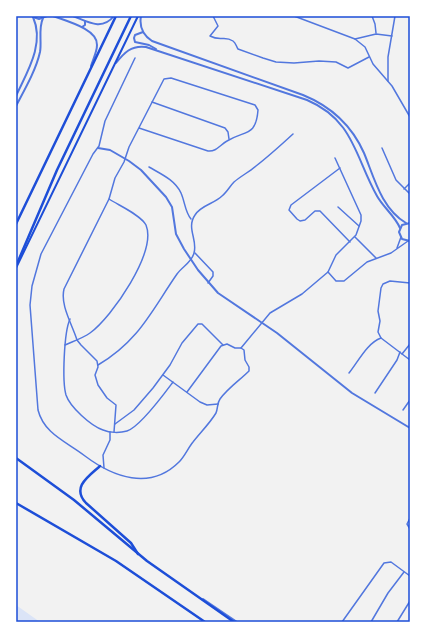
<svg xmlns="http://www.w3.org/2000/svg" width="426" height="638" font-family="'IBM Plex Sans',sans-serif">
  <rect width="100%" height="100%" fill="#f2f2f2"/>
  <path fill="#dbe4f7" d="M16 605 40 622H16Z"/>
  <g fill="none" stroke-linecap="round" stroke-linejoin="round">
    <g stroke="#5277de" stroke-width="1.5">
      <path d="M213 16 218 26 210 36C221 42 224 35 233 41 236 43 236 46 238 49L263 58 276 62 294 63 319 61 336 62 348 68 369 57"/>
      <path d="M294 16 355 39 365 47 373 64 392 86 410 117"/>
      <path d="M372 16 375 24 376 33"/>
      <path d="M355 39 376 34 392 36"/>
      <path d="M135 58 105 121 99 146 93 154 41 254 32 286 30 305 38 410C44 434 67 442 85 456 113 477 150 491 179 462 185 456 188 448 193 442 200 433 210 423 216 413 218 408 217 403 220 399 228 388 240 380 249 371V367L245 360 244 350 241 348H235L227 344 221 346 187 392"/>
      <path d="M388 81V57L395 16"/>
      <path d="M152 102 225 128 228 132 229 139"/>
      <path d="M382 148 396 180 410 194"/>
      <path d="M149 167C161 174 175 180 181 193 185 202 185 212 191 219"/>
      <path d="M340 168 291 205 289 210 297 219 300 221 305 220 315 211H320L350 242"/>
      <path d="M404 189 410 183"/>
      <path d="M338 207 359 226"/>
      <path d="M355 237 376 258"/>
      <path d="M397 248 401 237"/>
      <path d="M195 253 213 272V276L208 283"/>
      <path d="M328 272 336 281H344L367 262 391 253 408 241"/>
      <path d="M410 283 390 281 383 284 381 288 378 311 380 321 378 332 381 338 410 360"/>
      <path d="M70 319C64 332 62 381 66 395 70 407 91 426 103 430 110 433 120 433 127 431 140 427 164 394 173 382"/>
      <path d="M65 345C74 341 83 338 90 333 112 317 157 252 146 225 141 215 118 205 109 199"/>
      <path d="M241 348 270 313 302 294 328 272 336 255 356 235 361 221V215L335 158"/>
      <path d="M402 354 410 344"/>
      <path d="M98 365C139 341 152 310 177 274 182 267 192 262 194 253 198 240 186 228 195 215 201 205 214 204 222 196 227 192 230 186 234 182 241 176 249 172 256 166 269 156 281 145 293 134"/>
      <path d="M349 373C358 362 367 343 381 338"/>
      <path d="M163 375 200 402 207 405 218 404"/>
      <path d="M375 393 397 360 400 352"/>
      <path d="M403 410 410 400"/>
      <path d="M115 424 134 410 153 388 170 365 182 343 198 324H202L223 345"/>
      <path d="M114 432 116 405 107 398 98 385 95 375 98 367 97 361 81 345 77 340C72 324 60 305 64 289L109 199 115 178 124 162 129 147 164 79 171 78 255 105 258 110C256 137 245 130 227 141 220 145 216 152 208 151L139 128"/>
      <path d="M104 468 103 455 110 440V432"/>
      <path d="M410 518 407 524 410 529"/>
      <path d="M342 622 384 563 391 562 410 576"/>
      <path d="M371 622 388 593 404 572"/>
      <path d="M397 622 410 601"/>
    </g>
    <g stroke="#5277de" stroke-width="2">
      <path d="M53 16C66 21 98 29 97 45 97 52 93 59 91 66"/>
      <path d="M73 16C88 22 102 31 114 16"/>
      <path d="M141 16C139 27 143 35 152 41L303 95C330 106 352 126 364 153 374 177 381 208 406 223"/>
      <path d="M33 17 39 19 47 16"/>
      <path d="M82 27 85 25V21"/>
      <path d="M143 32 135 35 134 38 135 42 149 45 156 49"/>
      <path d="M116 63C124 53 131 45 146 47L307 100C354 120 355 157 377 196 383 207 395 216 400 228"/>
      <path d="M16 96C27 72 45 44 33 17"/>
      <path d="M16 106C25 89 36 70 40 52 42 41 38 29 43 18"/>
      <path d="M98 148 110 150 129 161 141 170 166 197 172 207 176 234 184 249 198 270 218 293 277 333 352 393 410 428"/>
      <path d="M410 223 402 225 399 232 402 239 410 241"/>
      <path d="M203 599 237 622"/>
    </g>
    <path stroke="#1d4ed8" stroke-width="2" d="M16 268 138 16"/>
    <g stroke="#1d4ed8" stroke-width="2.5">
      <path d="M16 224 116 16"/>
      <path d="M16 266 57 170 131 16"/>
    </g>
    <g stroke="#1d4ed8" stroke-width="2.5">
      <path d="M16 458 74 500 147 561 234 622"/>
      <path d="M100 466C89 476 71 487 86 503L131 543 138 554"/>
      <path d="M16 503 116 561 205 622"/>
    </g>
  </g>
  <rect width="426" height="638" fill="none" stroke="#ffffff" stroke-width="34"/>
  <rect x="17" y="17" width="392" height="604" fill="none" stroke="#1d4ed8" stroke-width="1.5"/>
</svg>
